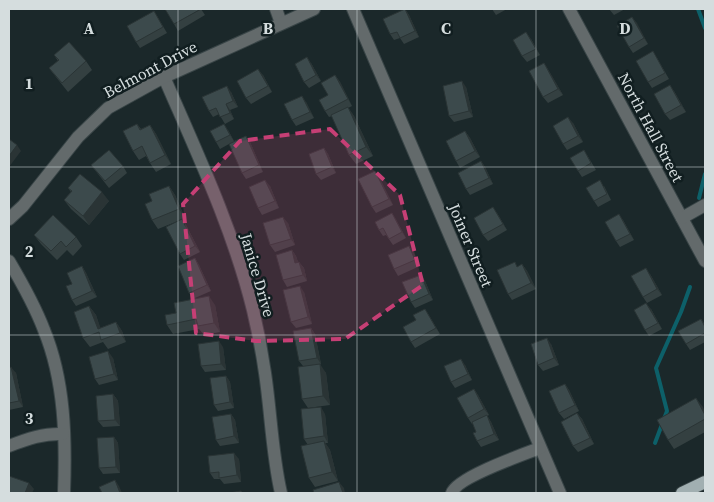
<svg xmlns="http://www.w3.org/2000/svg" width="714" height="502" font-family="'Source Serif 4',serif">
  <rect width="100%" height="100%" fill="#1b282a"/>
  <g fill="none" stroke-linecap="round" stroke-linejoin="round">
    <g stroke="#0d6069" stroke-width="4">
      <path d="M698 9 705 28"/>
      <path d="M699 198 705 174"/>
      <path d="M655 443 667 411 656 368 681 312 690 287"/>
    </g>
    <defs>
      <g id="minor">
        <path d="M276 9 281 23"/>
        <path d="M353 9 560 493"/>
        <path d="M569 9 705 261"/>
        <path d="M164 77C197 153 233 229 253 310 258 331 262 352 265 373 271 413 272 454 281 493"/>
        <path d="M682 218 705 205"/>
        <path d="M9 219 23 206 78 137 108 108 164 77 314 9"/>
        <path d="M9 261C22 283 35 306 44 330 65 381 66 439 64 493"/>
        <path d="M9 446C27 439 44 433 63 434"/>
        <path d="M452 493C456 478 524 454 540 448"/>
      </g>
      <path id="major" d="M682 493 705 482"/>
    </defs>
    <use href="#minor" stroke="#394547" stroke-width="14"/>
    <use href="#major" stroke="#394547" stroke-width="14"/>
    <use href="#minor" stroke="#636a6b" stroke-width="12"/>
    <use href="#major" stroke="#a1afb1" stroke-width="12"/>
  </g>
  <g fill="#344041">
    <path d="M201 9 205 15 178 31 174 24Z"/>
    <path d="M405 9 409 15 419 37 404 44 400 38 394 40 390 34Z"/>
    <path d="M492 9H507L496 15Z"/>
    <path d="M609 9H625L614 15Z"/>
    <path d="M154 11 167 33 140 48 136 42Z"/>
    <path d="M632 17 648 44 633 53 629 47Z"/>
    <path d="M531 39 540 55 527 62 522 56Z"/>
    <path d="M54 55 86 61 92 70 68 92 56 77 49 68 58 61Z"/>
    <path d="M657 58 669 79 652 88 648 82Z"/>
    <path d="M311 63 321 81 309 88 304 82Z"/>
    <path d="M544 63 563 95 548 103 543 97Z"/>
    <path d="M263 75 272 92 251 104 246 98Z"/>
    <path d="M335 75 340 82 352 106 348 108 354 116 373 156 356 164 349 155 332 116 329 117 325 111 328 95Z"/>
    <path d="M466 87 473 117 454 122 449 116Z"/>
    <path d="M674 91 686 112 670 120 665 114Z"/>
    <path d="M231 92 238 107 230 110 234 119 225 124 219 114 213 117 209 111Z"/>
    <path d="M306 102 314 118 296 126 292 120Z"/>
    <path d="M573 123 583 142 567 150 563 144Z"/>
    <path d="M137 124 141 129 150 125 156 134 171 164 156 172 150 163 146 156 139 160 133 151Z"/>
    <path d="M228 130 234 141 246 136 250 142 263 172 246 179 242 173 229 144 220 149 216 142Z"/>
    <path d="M465 131 470 138 480 157 460 168 456 161Z"/>
    <path d="M324 148 328 154 336 173 321 180 316 174Z"/>
    <path d="M584 150 596 170 582 177 578 171Z"/>
    <path d="M481 161 485 167 493 184 470 195 466 189Z"/>
    <path d="M91 165 123 166 127 173 109 188Z"/>
    <path d="M379 177 393 205 376 213 372 207Z"/>
    <path d="M169 186 175 195 185 218 182 219 186 225 200 252 184 260 180 254 178 221 158 229 152 220V201Z"/>
    <path d="M270 186 279 208 262 215 258 208Z"/>
    <path d="M604 186 611 200 598 207 594 201Z"/>
    <path d="M68 188 109 201 89 225 71 209 64 200 71 192Z"/>
    <path d="M392 213 406 238 393 245 386 235 383 236 379 230Z"/>
    <path d="M497 213 507 230 488 241 483 235Z"/>
    <path d="M623 220 634 240 620 247 616 241Z"/>
    <path d="M288 223 295 245 275 252 270 245Z"/>
    <path d="M34 235 76 237 82 246 73 256 67 250 57 260 41 244Z"/>
    <path d="M409 246 413 252 420 266 398 276 394 269Z"/>
    <path d="M292 250 296 256 298 262H299L304 268 307 281 287 287 283 280Z"/>
    <path d="M195 258 199 265 211 291 195 298 215 305 220 332 204 335 199 329 173 334 167 325 176 313 194 299 189 293Z"/>
    <path d="M522 264 527 271 536 289 512 300 508 294 518 267Z"/>
    <path d="M82 266 86 273 97 297 76 306 72 300V284Z"/>
    <path d="M650 274 662 295 647 303 643 297Z"/>
    <path d="M421 275 425 281 433 300 415 308 411 302Z"/>
    <path d="M304 292 312 324 296 328 291 322Z"/>
    <path d="M89 306 96 315 100 328 116 322 122 331 126 342 108 349 103 342 90 347 83 338Z"/>
    <path d="M425 309 440 334 415 348 411 342 416 320Z"/>
    <path d="M651 309 662 329 649 336 645 330Z"/>
    <path d="M701 319 705 325V342L690 350 686 344Z"/>
    <path d="M311 328 315 334 321 364 318 365 326 373 330 405 308 408 302 399 303 366 299 361Z"/>
    <path d="M551 344 559 365 543 371 538 365Z"/>
    <path d="M223 347 226 370 205 372 201 366Z"/>
    <path d="M113 358 118 380 99 385 95 379Z"/>
    <path d="M465 365 472 380 455 388 451 382Z"/>
    <path d="M9 368 16 373 23 407 9 410Z"/>
    <path d="M226 376 230 382 234 408 218 411 214 405Z"/>
    <path d="M565 384 569 390 579 411 564 419 559 413Z"/>
    <path d="M474 389 478 395 489 415 487 416 491 422 499 440 481 447 477 441 476 432 473 423 472 424 468 418Z"/>
    <path d="M113 394 118 401 120 426 103 427 98 421Z"/>
    <path d="M696 398 705 412V432L674 449 668 440Z"/>
    <path d="M577 413 582 419 594 444 578 452 573 446Z"/>
    <path d="M231 414 235 420 239 443 220 446 216 440Z"/>
    <path d="M325 414 328 443H325L330 450 338 481 315 487 309 478 308 445 304 439Z"/>
    <path d="M114 437 118 443 120 473 103 474 99 468Z"/>
    <path d="M239 459 241 482 224 484 220 479H214L210 473Z"/>
  </g>
  <g fill="#2a3435">
    <path d="M405 9 409 15 419 37 415 31Z"/>
    <path d="M632 17 637 23 648 44 644 38Z"/>
    <path d="M526 32 531 39 540 55 536 49Z"/>
    <path d="M307 57 311 63 321 81 316 75Z"/>
    <path d="M544 63 548 69 563 95 558 89Z"/>
    <path d="M258 69 263 75 272 92 268 86Z"/>
    <path d="M335 75 340 82 352 106 348 99Z"/>
    <path d="M462 81 466 87 473 117 469 111Z"/>
    <path d="M670 85 674 91 686 112 681 105Z"/>
    <path d="M227 86 231 92 238 107 233 101Z"/>
    <path d="M302 96 306 102 314 118 310 112Z"/>
    <path d="M226 104 230 110 234 119 230 113Z"/>
    <path d="M348 107 354 116 373 156 366 147Z"/>
    <path d="M568 117 573 123 583 142 578 136Z"/>
    <path d="M224 124 228 130 234 141 230 135Z"/>
    <path d="M150 125 156 134 171 164 165 155Z"/>
    <path d="M465 131 470 138 480 157 475 151Z"/>
    <path d="M246 136 250 142 263 172 259 165Z"/>
    <path d="M17 145 21 151 9 167V156Z"/>
    <path d="M324 148 328 154 336 173 332 167Z"/>
    <path d="M481 161 485 167 493 184 489 178Z"/>
    <path d="M375 171 379 177 393 205 389 199Z"/>
    <path d="M265 180 270 186 279 208 275 201Z"/>
    <path d="M169 186 175 195 185 218 179 209Z"/>
    <path d="M102 192 109 201 89 225 83 216Z"/>
    <path d="M493 207 497 213 507 230 503 224Z"/>
    <path d="M392 213 396 219 406 238 402 232Z"/>
    <path d="M619 214 623 220 634 240 630 234Z"/>
    <path d="M283 217 288 223 295 245 291 239Z"/>
    <path d="M182 219 186 225 200 252 195 246Z"/>
    <path d="M409 246 413 252 420 266 415 260Z"/>
    <path d="M292 250 296 256 300 269 295 263Z"/>
    <path d="M195 258 199 265 211 291 207 285Z"/>
    <path d="M299 262 304 268 307 281 303 275Z"/>
    <path d="M522 264 527 271 536 289 531 283Z"/>
    <path d="M82 266 86 273 97 297 92 291Z"/>
    <path d="M646 268 650 274 662 295 657 289Z"/>
    <path d="M421 275 425 281 433 300 429 294Z"/>
    <path d="M300 286 304 292 312 324 308 317Z"/>
    <path d="M209 296 215 305 220 332 214 323Z"/>
    <path d="M646 303 651 309 662 329 658 323Z"/>
    <path d="M89 306 96 315 104 338 98 329Z"/>
    <path d="M425 309 429 315 440 334 436 328Z"/>
    <path d="M116 322 122 331 126 342 120 333Z"/>
    <path d="M311 328 315 334 321 364 317 358Z"/>
    <path d="M547 338 551 344 559 365 554 358Z"/>
    <path d="M219 341 223 347 226 370 221 364Z"/>
    <path d="M108 351 113 358 118 380 114 374Z"/>
    <path d="M461 359 465 365 472 380 468 374Z"/>
    <path d="M320 364 326 373 330 405 323 396Z"/>
    <path d="M11 367 16 373 23 407 19 401Z"/>
    <path d="M226 376 230 382 234 408 230 402Z"/>
    <path d="M565 384 569 390 579 411 575 405Z"/>
    <path d="M474 389 478 395 489 415 484 409Z"/>
    <path d="M113 394 118 401 120 426 115 420Z"/>
    <path d="M696 398 703 407 705 412V415Z"/>
    <path d="M321 407 325 414 328 443 324 436Z"/>
    <path d="M577 413 582 419 594 444 590 438Z"/>
    <path d="M231 414 235 420 239 443 234 436Z"/>
    <path d="M487 415 491 422 499 440 494 434Z"/>
    <path d="M114 437 118 443 120 473 116 467Z"/>
    <path d="M324 441 330 450 338 481 332 472Z"/>
    <path d="M234 453 239 459 241 482 237 475Z"/>
    <path d="M115 480 119 486 122 493H120Z"/>
    <path d="M339 482 344 488 345 493H343Z"/>
    <path d="M29 483 34 489 32 493H25Z"/>
  </g>
  <g fill="#3c4a4c" stroke="#2a3435">
    <path d="M165 9H201L174 24Z"/>
    <path d="M405 9 415 31 400 38 397 32 390 34 383 19Z"/>
    <path d="M154 11 163 27 136 42 127 26Z"/>
    <path d="M632 17 644 38 629 47 617 26Z"/>
    <path d="M526 32 536 49 522 56 513 40Z"/>
    <path d="M69 42 86 61 62 83 49 68 59 60 54 55Z"/>
    <path d="M653 51 665 73 648 82 636 61Z"/>
    <path d="M307 57 316 75 304 82 295 64Z"/>
    <path d="M544 63 558 89 543 97 529 71Z"/>
    <path d="M258 69 268 86 246 98 237 81Z"/>
    <path d="M335 75 348 99 325 111 319 100 328 95 321 83Z"/>
    <path d="M462 81 469 111 449 116 443 86Z"/>
    <path d="M670 85 681 105 665 114 654 94Z"/>
    <path d="M227 86 233 101 226 104 230 113 220 117 216 108 209 111 202 97Z"/>
    <path d="M302 96 310 112 292 120 284 104Z"/>
    <path d="M348 107 366 147 349 155 331 115Z"/>
    <path d="M568 117 578 136 563 144 553 126Z"/>
    <path d="M137 124 140 130 150 125 165 155 150 163 142 146 133 151 123 131Z"/>
    <path d="M224 124 230 135 216 142 210 131Z"/>
    <path d="M465 131 475 151 456 161 446 141Z"/>
    <path d="M246 136 259 165 242 173 229 144Z"/>
    <path d="M9 139 17 145 9 156Z"/>
    <path d="M324 148 332 167 316 174 309 154Z"/>
    <path d="M109 150 123 166 105 181 91 165Z"/>
    <path d="M584 150 591 163 578 171 570 158Z"/>
    <path d="M481 161 489 178 466 189 458 173Z"/>
    <path d="M375 171 389 199 372 207 358 179Z"/>
    <path d="M80 174 102 192 83 216 64 200 72 191 68 188Z"/>
    <path d="M265 180 275 201 258 208 249 187Z"/>
    <path d="M600 180 607 194 594 201 586 188Z"/>
    <path d="M169 186 179 209 152 220 145 204 152 201 149 194Z"/>
    <path d="M493 207 503 224 483 235 474 218Z"/>
    <path d="M392 213 402 232 389 239 383 228 379 230 375 222Z"/>
    <path d="M619 214 630 234 616 241 605 222Z"/>
    <path d="M53 215 76 237 66 247 61 241 51 251 34 235Z"/>
    <path d="M283 217 291 239 270 245 263 223Z"/>
    <path d="M182 219 195 246 180 254 166 227Z"/>
    <path d="M409 246 415 260 394 269 388 255Z"/>
    <path d="M292 250 295 263 299 262 303 275 283 280 276 255Z"/>
    <path d="M195 258 207 285 189 293 178 266Z"/>
    <path d="M515 262 517 267 522 264 531 283 508 294 497 270Z"/>
    <path d="M82 266 92 291 72 300 66 286 72 284 67 273Z"/>
    <path d="M646 268 657 289 643 297 631 276Z"/>
    <path d="M421 275 429 294 411 302 402 282Z"/>
    <path d="M300 286 308 317 291 322 283 290Z"/>
    <path d="M209 296 214 323 198 326 196 319 167 325 165 315 176 313 174 303Z"/>
    <path d="M646 303 658 323 645 330 634 310Z"/>
    <path d="M89 306 98 329 116 322 120 333 101 340 99 332 83 338 74 312Z"/>
    <path d="M425 309 436 328 411 342 403 327 416 320 413 315Z"/>
    <path d="M701 319 705 327V333L686 344 678 331Z"/>
    <path d="M311 328 317 358 299 361 293 331Z"/>
    <path d="M547 338 554 358 538 365 531 344Z"/>
    <path d="M219 341 221 364 201 366 198 344Z"/>
    <path d="M108 351 114 374 95 379 89 357Z"/>
    <path d="M461 359 468 374 451 382 444 366Z"/>
    <path d="M320 364 323 396 302 399 298 367Z"/>
    <path d="M11 367 19 401 9 403V368Z"/>
    <path d="M226 376 230 402 214 405 210 378Z"/>
    <path d="M565 384 575 405 559 413 549 391Z"/>
    <path d="M474 389 484 409 468 418 457 398Z"/>
    <path d="M113 394 115 420 98 421 96 396Z"/>
    <path d="M696 398 705 415V419L668 440 657 420Z"/>
    <path d="M321 407 324 436 304 439 301 409Z"/>
    <path d="M577 413 590 438 573 446 561 422Z"/>
    <path d="M231 414 234 436 216 440 212 417Z"/>
    <path d="M487 415 494 434 477 441 473 433 476 432 472 422Z"/>
    <path d="M114 437 116 467 99 468 97 438Z"/>
    <path d="M324 441 332 472 309 478 301 446Z"/>
    <path d="M234 453 237 475 219 478V472L210 473 208 456Z"/>
    <path d="M9 476 29 483 25 493H9Z"/>
    <path d="M115 480 120 493H102L99 487Z"/>
    <path d="M339 482 343 493H314L313 490Z"/>
    <path d="M241 491 242 493H229Z"/>
  </g>
  <path fill="#c63f75" fill-opacity="0.2" stroke="#c63f75" stroke-width="4" stroke-dasharray="10 6" stroke-linejoin="round" d="M330 129 400 195 423 285 345 339 256 341 196 333 183 204 240 141Z"/>
  <path fill="none" stroke="#d5ddde" stroke-width="1" stroke-opacity="0.55" d="M178 9V493M357 9V493M536 9V493M9 167H705M9 335H705"/>
  <g text-anchor="middle" dominant-baseline="central" stroke-width="5" stroke-linejoin="round" paint-order="stroke">
    <g font-size="16" fill="#d5ddde" stroke="#111e20">
      <text transform="translate(150 69) rotate(-28)">Belmont Drive</text>
      <text transform="translate(651 127) rotate(62)">North Hall Street</text>
      <text transform="translate(471 245) rotate(67)">Joiner Street</text>
      <text transform="translate(258 275) rotate(74)">Janice Drive</text>
    </g>
  </g>
  <g font-size="16" text-anchor="middle" font-weight="bold" fill="#d5ddde" stroke="#111e20" stroke-width="5" stroke-linejoin="round" paint-order="stroke">
    <text x="89" y="34">A</text>
    <text x="268" y="34">B</text>
    <text x="446" y="34">C</text>
    <text x="625" y="34">D</text>
    <text x="29" y="89">1</text>
    <text x="29" y="257">2</text>
    <text x="29" y="424">3</text>
  </g>
  <rect width="714" height="502" fill="none" stroke="#d5ddde" stroke-width="20"/>
</svg>
